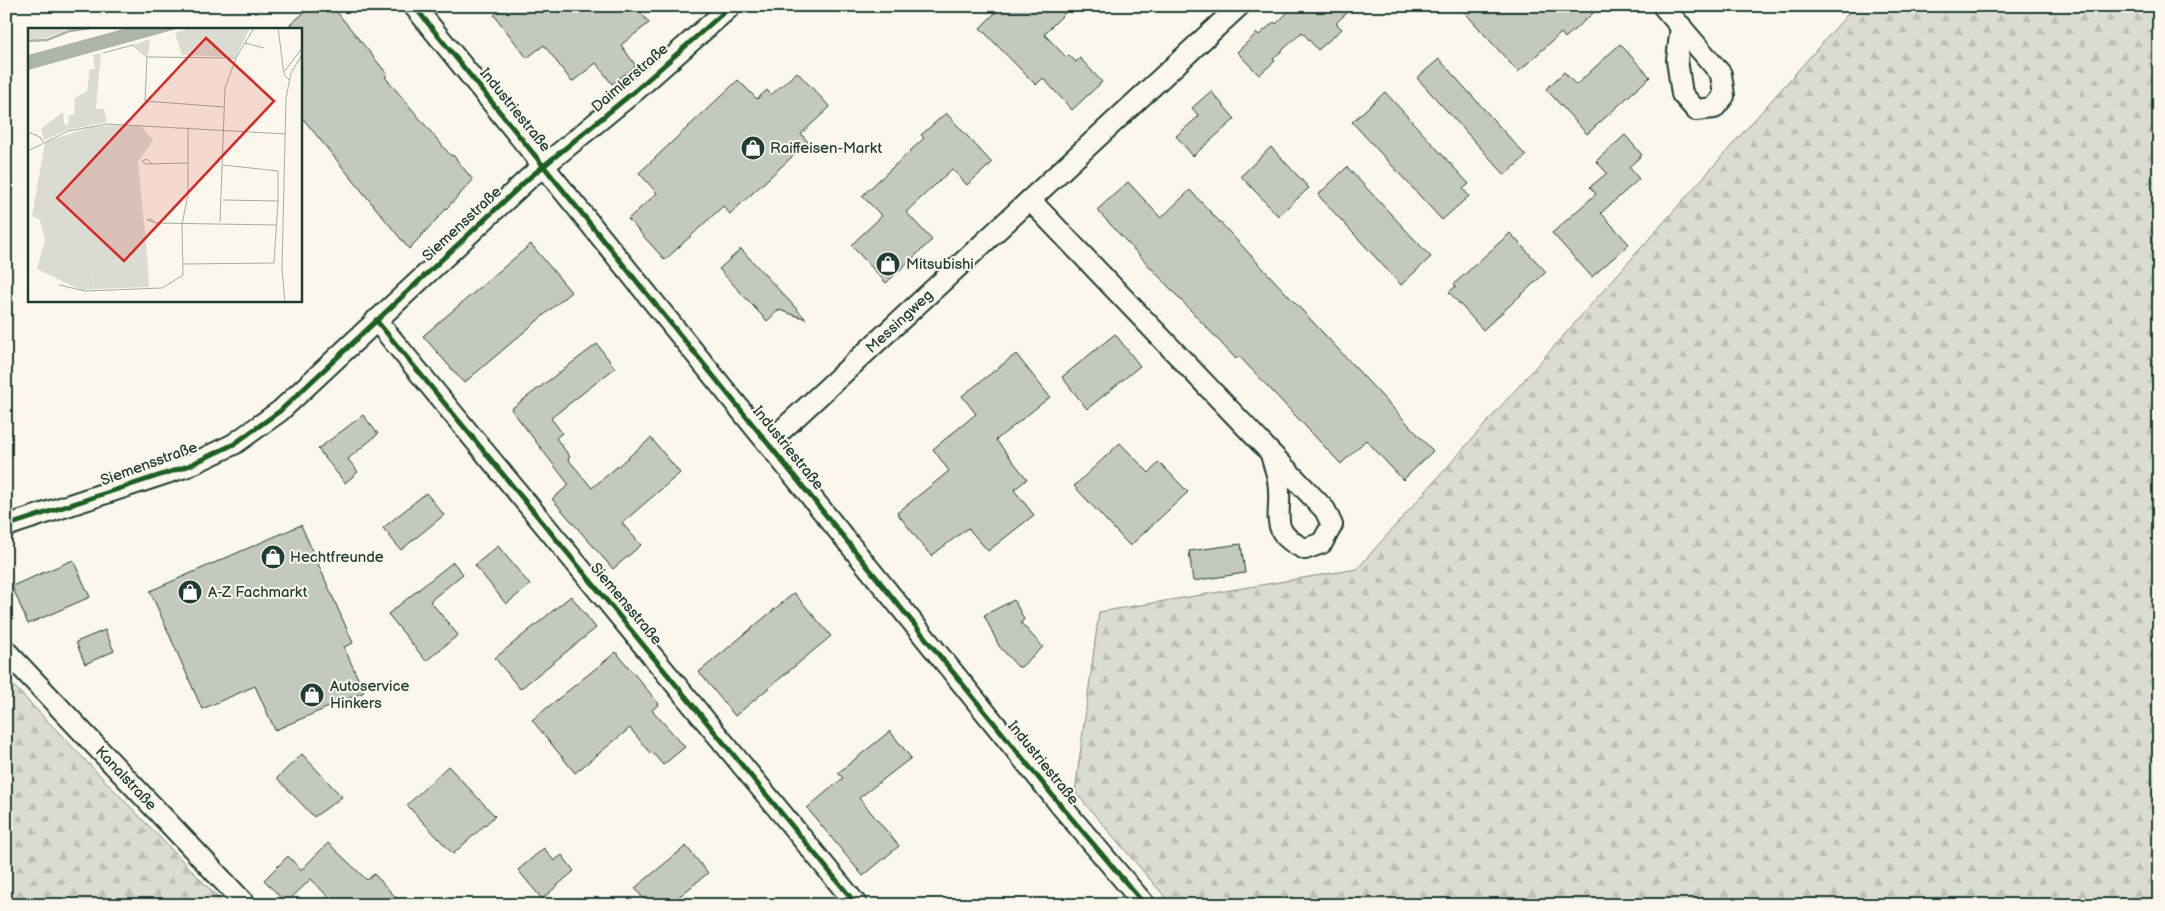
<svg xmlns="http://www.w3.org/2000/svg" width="2165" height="911" font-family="'Balsamiq Sans',sans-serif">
  <defs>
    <pattern id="forest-firs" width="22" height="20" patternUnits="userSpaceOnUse" patternTransform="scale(1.25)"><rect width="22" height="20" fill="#dbdcd1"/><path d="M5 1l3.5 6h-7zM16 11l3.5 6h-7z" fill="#bcbeb4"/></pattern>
  </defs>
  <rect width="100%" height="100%" fill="#fbf7ec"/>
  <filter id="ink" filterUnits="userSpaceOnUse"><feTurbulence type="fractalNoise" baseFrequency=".02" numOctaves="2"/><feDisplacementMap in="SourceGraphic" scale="10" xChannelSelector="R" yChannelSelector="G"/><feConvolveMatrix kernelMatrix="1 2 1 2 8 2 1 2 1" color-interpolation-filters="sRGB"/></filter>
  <g filter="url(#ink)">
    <g fill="url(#forest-firs)" stroke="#7d8c82">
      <path d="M1855 6H2159V905H1172L1075 792 1099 612 1357 569Z"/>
      <path d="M6 678 225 905H6Z"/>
    </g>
    <g fill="#c4c9be" stroke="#1f3d34">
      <path d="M312 6H332L388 75 385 77 451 156 453 155 473 180 409 249 300 115V29H285Z"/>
      <path d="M505 6H636L649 23 621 45 636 66 612 84 596 63 572 82 544 45 527 58 494 15Z"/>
      <path d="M1002 6H1072L1044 34 1066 57 1069 55 1076 62 1080 58 1102 82 1072 110 1043 78 1036 85 980 28Z"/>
      <path d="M1294 6H1354L1336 23 1342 29 1318 50 1302 32 1273 59 1275 61 1259 75 1237 52 1257 33 1259 35 1274 22 1276 24Z"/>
      <path d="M1459 6H1601L1565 38 1561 33 1518 72Z"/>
      <path d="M1620 44 1650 77 1587 134 1546 89 1564 72 1576 85Z"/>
      <path d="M1439 59 1526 156 1505 175 1417 78Z"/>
      <path d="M797 72 830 107 801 134 808 142 730 214 723 206 665 260 628 219 657 193 639 173 738 80 757 99 767 90 771 95Z"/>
      <path d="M1211 91 1235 119 1193 156 1176 136 1199 116 1192 108Z"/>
      <path d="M1385 92 1469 184 1463 189 1469 196 1442 220 1352 122Z"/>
      <path d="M946 113 992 163 967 185 952 169 906 212 932 240 886 283 851 245 882 216 862 196 924 138 921 135Z"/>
      <path d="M1625 135 1642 155 1629 167 1639 179 1601 213 1629 244 1592 277 1552 233 1596 194 1590 187 1607 173 1596 161Z"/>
      <path d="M1271 147 1309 188 1278 216 1241 176Z"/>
      <path d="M1347 167 1431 257 1401 285 1318 195Z"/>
      <path d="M1128 182 1161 218 1190 190 1433 451 1403 480 1366 440 1341 464 1239 356 1236 359 1097 210Z"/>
      <path d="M1510 233 1546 272 1483 330 1449 292 1456 286 1454 284Z"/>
      <path d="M531 244 571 292 464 383 423 336Z"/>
      <path d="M741 249 806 319 779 310 767 321 719 269Z"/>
      <path d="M1115 334 1140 366 1087 409 1062 377Z"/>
      <path d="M597 344 615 368 551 418 562 433 556 438 570 457 568 459 592 488 651 438 680 473 622 523 641 545 613 569 552 499 569 485 511 409Z"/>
      <path d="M1016 354 1050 397 996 440 1027 479 1014 490 1034 515 988 551 968 528 931 556 897 513 949 471 933 449 976 414 962 396Z"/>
      <path d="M363 415 378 434 348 459 358 472 345 483 318 449Z"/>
      <path d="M1120 443 1149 473 1159 462 1188 492 1130 546 1074 486Z"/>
      <path d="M426 493 444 515 401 550 383 528Z"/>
      <path d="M301 525 353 643 344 647 364 692 275 730 255 686 202 709 150 591Z"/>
      <path d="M1241 544 1245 573 1193 581 1189 551Z"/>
      <path d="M498 546 530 585 506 604 475 565Z"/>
      <path d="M73 560 90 597 28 624 12 586Z"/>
      <path d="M453 562 463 574 430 601 458 635 426 661 388 614Z"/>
      <path d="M794 593 831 636 735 716 699 672Z"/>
      <path d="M571 596 596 628 520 689 495 658Z"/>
      <path d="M1014 600 1024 619 1021 623 1043 647 1021 667H1018L999 646 984 615Z"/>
      <path d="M105 630 114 651 85 664 76 642Z"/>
      <path d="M616 652 659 704 652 710 685 747 663 765 652 752 650 753 630 728 575 773 532 720Z"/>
      <path d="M890 731 911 758 859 798 899 846 863 876 807 808 843 778 838 773Z"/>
      <path d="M302 754 342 797 314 817 277 778Z"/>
      <path d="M448 766 495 816 453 854 407 805Z"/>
      <path d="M328 843 367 880 374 874 403 905H336L311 879 286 903 264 880 288 856 301 870Z"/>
      <path d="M686 846 708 873 669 905H648L635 888Z"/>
      <path d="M544 848 554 861 562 855 574 871 542 899 518 870Z"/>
    </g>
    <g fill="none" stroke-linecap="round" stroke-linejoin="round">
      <defs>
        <g id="minor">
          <path d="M414 6 1062 807 1145 905"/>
          <path d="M1663 6 1721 74 1724 96 1714 108 1696 110 1682 94 1677 60 1681 26"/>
          <path d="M1030 200 1325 510 1332 525 1322 543 1305 549C1265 531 1284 513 1278 480 1277 472 1273 463 1271 454"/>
          <path d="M376 320 857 905"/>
          <path id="s1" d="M768 443 1239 6"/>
          <path d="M6 526 188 466 234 444 280 411 529 178 636 90 731 6"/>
          <path id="s2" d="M6 651 246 905"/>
        </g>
      </defs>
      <use href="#minor" stroke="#1f3d34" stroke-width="24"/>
      <use href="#minor" stroke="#fbf7ec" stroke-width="20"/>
      <defs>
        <g id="cycleway">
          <path d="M414 6 1062 807 1145 905"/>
          <path d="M376 320 857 905"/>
          <path d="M6 526 188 466 234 444 280 411 529 178 636 90 731 6"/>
        </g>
      </defs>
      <use href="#cycleway" stroke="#fbf7ec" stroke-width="8"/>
      <use href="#cycleway" stroke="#1b5e20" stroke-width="5"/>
    </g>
  </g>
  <defs>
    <symbol id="shop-disc" viewBox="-11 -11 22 22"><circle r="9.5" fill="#1f3d34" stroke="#fbf7ec"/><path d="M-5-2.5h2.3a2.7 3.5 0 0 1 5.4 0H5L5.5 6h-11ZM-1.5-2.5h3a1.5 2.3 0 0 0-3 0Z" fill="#fff"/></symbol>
  </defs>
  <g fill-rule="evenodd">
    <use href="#shop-disc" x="739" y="134" width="28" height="28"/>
    <use href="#shop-disc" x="874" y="250" width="28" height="28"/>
    <use href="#shop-disc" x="259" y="543" width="28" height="28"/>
    <use href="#shop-disc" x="176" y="578" width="28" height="28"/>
    <use href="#shop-disc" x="298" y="681" width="28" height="28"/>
  </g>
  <g text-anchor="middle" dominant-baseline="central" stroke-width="4" stroke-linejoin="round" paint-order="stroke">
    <g font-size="15" fill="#1f3d34" stroke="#fbf7ec">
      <text transform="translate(630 78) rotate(-41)">Daimlerstraße</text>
      <text transform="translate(515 110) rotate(51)">Industriestraße</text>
      <text transform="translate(462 224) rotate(-43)">Siemensstraße</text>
      <text stroke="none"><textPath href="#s1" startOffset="179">Messingweg</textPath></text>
      <text transform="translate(788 448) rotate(51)">Industriestraße</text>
      <text transform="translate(149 464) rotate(-20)">Siemensstraße</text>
      <text transform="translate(626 604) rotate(50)">Siemensstraße</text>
      <text transform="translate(1043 763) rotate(51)">Industriestraße</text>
      <text stroke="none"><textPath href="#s2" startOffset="175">Kanalstraße</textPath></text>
    </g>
    <g font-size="15" fill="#1f3d34" stroke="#fbf7ec" text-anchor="start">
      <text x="770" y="148">Raiffeisen-Markt</text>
      <text x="906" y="264">Mitsubishi</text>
      <text x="290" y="557">Hechtfreunde</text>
      <text x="208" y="592">A-Z Fachmarkt</text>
      <text x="330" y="686">Autoservice<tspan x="330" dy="17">Hinkers</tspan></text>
    </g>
  </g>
  <g transform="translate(28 28)">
    <rect width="274" height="274" fill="#fbf7ec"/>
    <path d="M94 233 120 236 121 259 66 261 64 244 67 235Z" fill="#dbdcd1"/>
    <path d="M163 0H216L221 2 208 29 154 27 147 5ZM122 11 120 28 106 17ZM73 25 68 81H76L79 94 39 102 16 112 13 101 35 84 36 95 40 98 41 87H46L47 70 59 63 62 41H67L65 27ZM84 97 113 98 125 112 110 134 120 236 94 233 67 235 64 244 66 261 53 262 9 241 17 212 12 192 4 188 17 114 63 99Z" fill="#dbdcd1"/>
    <path d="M0 0H45L9 13 0 12Z" fill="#dbdcd1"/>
    <path d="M99 0H152L0 42V27Z" fill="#adb4aa"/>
    <path fill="none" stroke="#adb4aa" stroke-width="2.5" d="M42 3 63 0M0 13 19 12 49 0"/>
    <path fill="none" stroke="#a3ada2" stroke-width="1" d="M250 0 256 46 261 52M217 15 236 20M75 25 105 17 119 29 208 30M119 29 117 73 196 79M257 43 274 20M0 104 12 109 15 114M0 123 40 103 79 96 258 106M124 136 119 131 114 133 117 136 160 135M195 137 250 143V173L195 172M192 194 197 60 208 30 226 0M128 195 123 191 119 192 128 195 248 197M155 236 246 235 250 173M31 257 57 263 134 260M134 260 155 247 154 196 160 167V99M257 274 254 241 258 70 263 45 274 27"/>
    <path fill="#d62828" fill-opacity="0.15" stroke="#d62828" stroke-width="2.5" d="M178 10 246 73 96 233 29 170Z"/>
    <rect width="274" height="274" fill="none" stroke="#1f3d34" stroke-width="2.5"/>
  </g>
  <rect width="2165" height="911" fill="none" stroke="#fbf7ec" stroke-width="25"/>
  <rect x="12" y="12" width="2140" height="886" fill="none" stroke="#1f3d34" stroke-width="2" filter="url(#ink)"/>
</svg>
